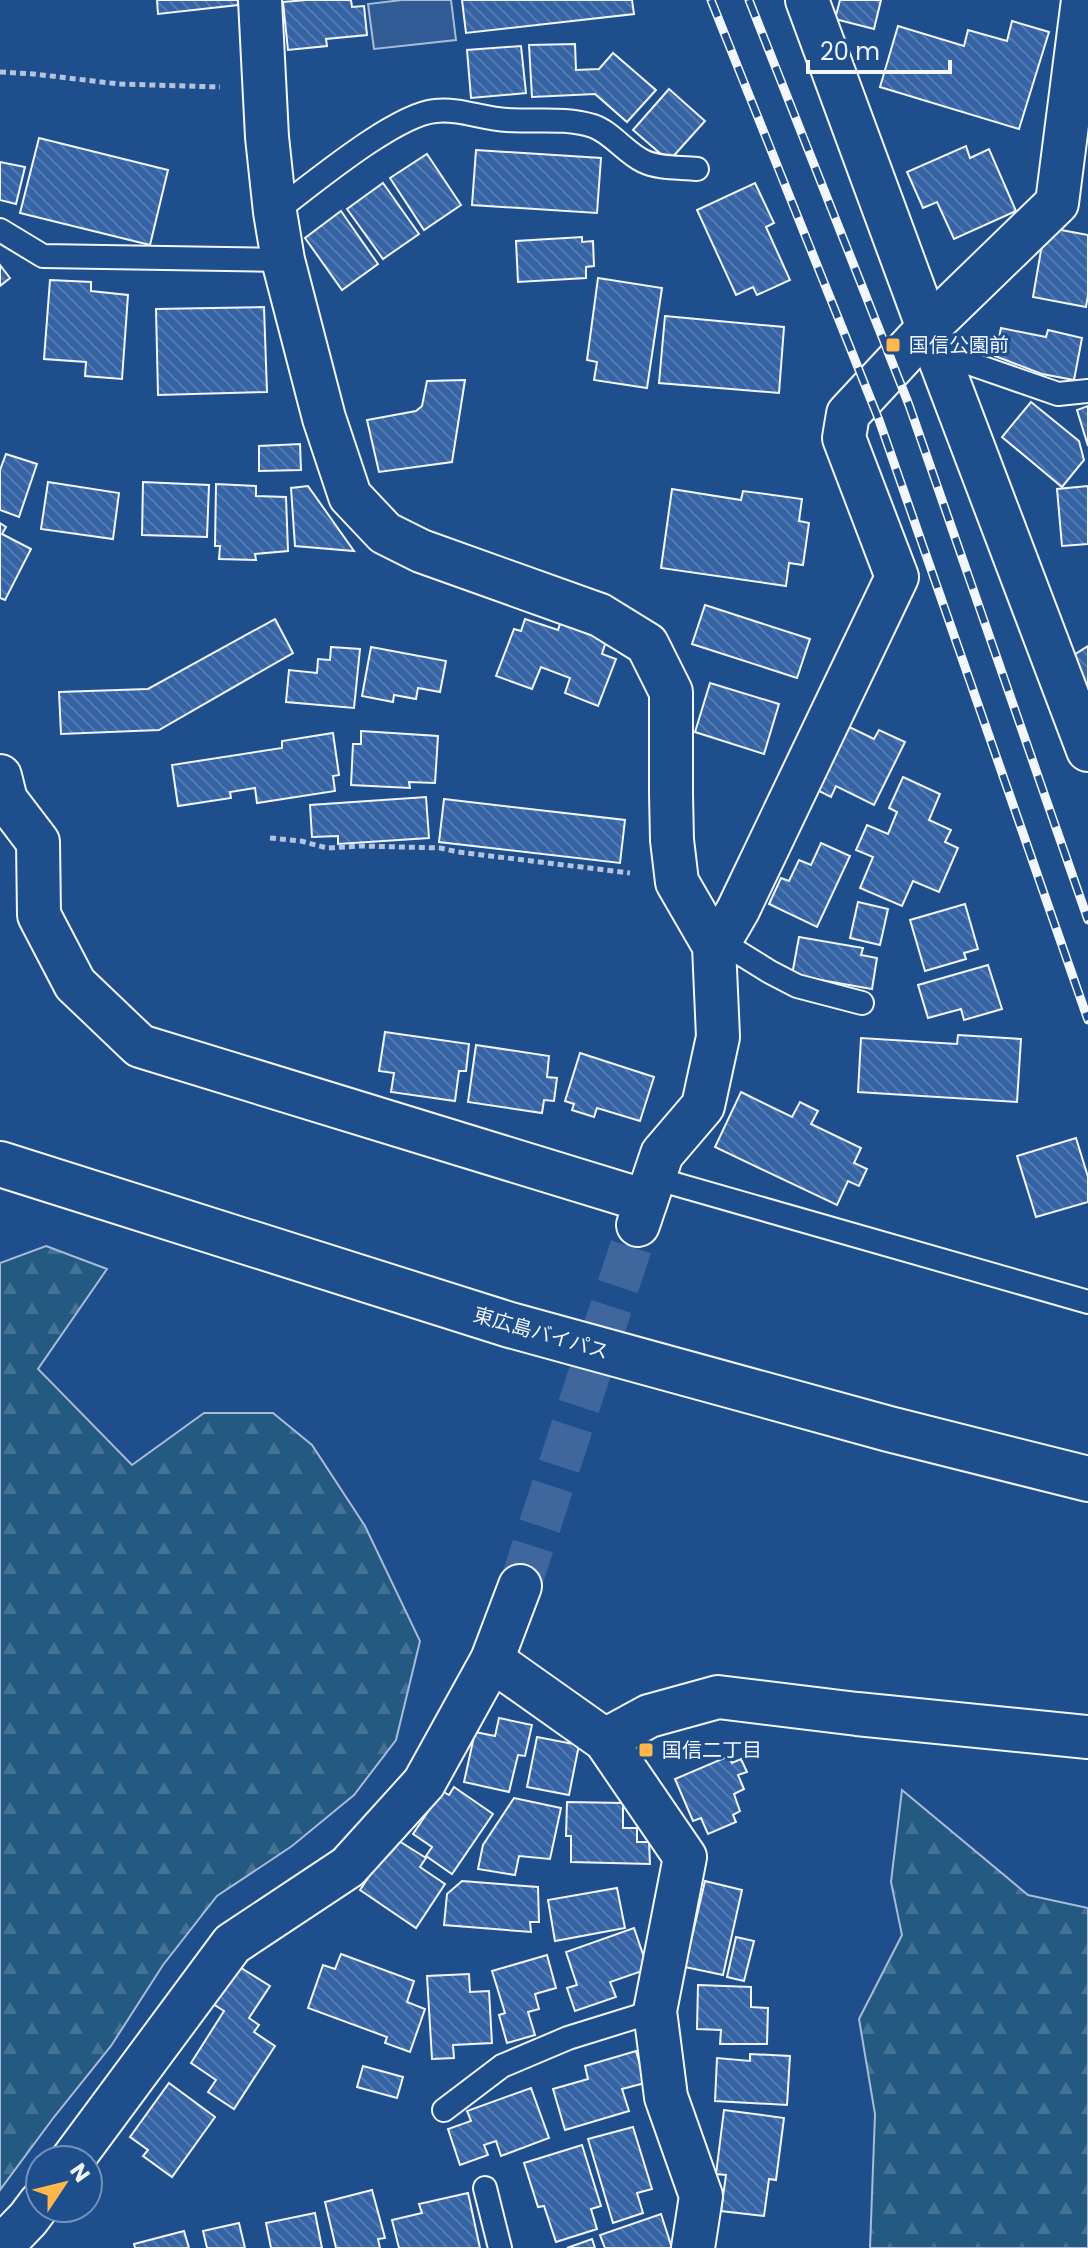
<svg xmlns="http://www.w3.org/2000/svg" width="1088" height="2248" font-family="Poppins,'Noto Sans JP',sans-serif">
  <defs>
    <pattern id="forest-firs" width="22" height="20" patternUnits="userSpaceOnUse" patternTransform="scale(2)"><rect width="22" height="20" fill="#245a82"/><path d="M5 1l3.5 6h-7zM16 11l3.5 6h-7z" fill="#447295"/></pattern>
    <pattern id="building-back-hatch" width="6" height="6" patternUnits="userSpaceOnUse" patternTransform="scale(2)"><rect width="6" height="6" fill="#3563a3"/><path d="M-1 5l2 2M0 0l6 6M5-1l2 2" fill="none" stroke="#537ab1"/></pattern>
  </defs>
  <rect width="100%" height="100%" fill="#1f4e8c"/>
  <g fill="url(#forest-firs)" stroke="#a8bbd7" stroke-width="2">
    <path d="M46 1246 107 1269 38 1369 132 1465 204 1413H273L312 1445 365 1526 420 1641 396 1740 354 1795 292 1846 217 1896 163 1965 111 2046 54 2117 0 2190V1263Z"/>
    <path d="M902 1790 1028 1895 1088 1908V2248H870L875 2114 859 2019 902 1935 891 1882Z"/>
  </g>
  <path fill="#305b95" stroke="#a8bbd7" stroke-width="2" d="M402 0H451L456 40 374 49 368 4Z"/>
  <g fill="url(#building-back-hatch)" stroke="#f2f6ff" stroke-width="2">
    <path d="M157 0H238V5L158 14Z"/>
    <path d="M306 0H351L352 7 364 6 367 35 326 39 327 46 288 50 283 2Z"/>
    <path d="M462 0H632L634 14 466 33Z"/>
    <path d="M840 0H881L874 29 835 19Z"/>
    <path d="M1012 21 1049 32 1019 129 880 87 898 26 964 46 968 30 1007 41Z"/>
    <path d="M575 44 576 70 599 69 613 53 656 90 627 122 595 94 532 97 529 45Z"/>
    <path d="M521 46 526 93 471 98 467 50Z"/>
    <path d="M669 89 705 121 669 161 633 130Z"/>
    <path d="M39 138 168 170 150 245 20 213Z"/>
    <path d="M966 146 970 158 989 149 1016 211 954 239 937 202 923 208 907 172Z"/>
    <path d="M476 150 601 158 597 213 472 205Z"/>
    <path d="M427 154 461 205 424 230 390 178Z"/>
    <path d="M0 162 25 167 16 204 0 200Z"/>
    <path d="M383 183 419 234 383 259 347 209Z"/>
    <path d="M755 183 774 223 766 227 790 280 757 295 753 287 736 295 697 210Z"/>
    <path d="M341 211 378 264 342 290 305 238Z"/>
    <path d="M1045 227 1088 235V295L1086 307 1033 297Z"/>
    <path d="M582 237V242L593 241 594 266 586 267V278L518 282 516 241Z"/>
    <path d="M0 265 10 278 0 286Z"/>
    <path d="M598 278 662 288 647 388 594 380 597 362 587 360Z"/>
    <path d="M50 280 91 282V291L128 295 122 379 85 376 86 362 44 359Z"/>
    <path d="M264 307 267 392 158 395 156 309Z"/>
    <path d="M665 316 784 327 779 393 659 383Z"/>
    <path d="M1001 328 1046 337 1048 330 1082 338 1074 380 1042 374 995 356Z"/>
    <path d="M465 380 452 462 379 472 367 420 416 411 422 406 427 381Z"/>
    <path d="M1031 402 1079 441 1084 460 1062 487 1002 437Z"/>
    <path d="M1088 406V446L1077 410Z"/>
    <path d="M300 444 301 470 259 471V446Z"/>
    <path d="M6 454 37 464 19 517 0 510V470Z"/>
    <path d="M48 482 119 493 113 539 41 529Z"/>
    <path d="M143 482 209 485 207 537 142 535Z"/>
    <path d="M216 484 256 486V496L286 497 288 551 255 554 256 560 219 559 220 546H215Z"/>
    <path d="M308 486 354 551 295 546 291 488Z"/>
    <path d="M1088 486V544L1062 546 1057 489Z"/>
    <path d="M672 489 741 500 743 491 802 499 799 521 809 523 803 565 789 563 786 586 661 568Z"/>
    <path d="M0 523 6 527 2 534 31 549 5 600 0 598Z"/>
    <path d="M705 605 810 639 797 678 692 644Z"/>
    <path d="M275 619 293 653 159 730 61 734 59 692 148 689Z"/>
    <path d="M525 619 558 630 561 621 607 638 602 654 616 659 598 706 565 693 570 678 541 667 532 689 496 676 514 629 521 631Z"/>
    <path d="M1088 646V689L1085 691 1066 660Z"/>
    <path d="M331 647 360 649 354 708 286 702 289 670 317 673 318 659 330 660Z"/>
    <path d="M371 647 446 661 440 692 418 688 416 699 394 695 393 702 362 696Z"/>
    <path d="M710 683 779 704 764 754 695 732Z"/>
    <path d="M843 724 874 739 879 730 905 742 874 805 836 786 831 797 811 787Z"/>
    <path d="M361 731 438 736 435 783 409 782 410 788 351 785 353 744H361Z"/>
    <path d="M333 733 339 775 333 776 335 791 257 803 255 788 230 792 231 798 178 806 172 765 282 748V741Z"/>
    <path d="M903 777 940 794 929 820 951 830 945 842 958 848 939 892 913 881 902 906 860 888 873 857 856 850 867 825 888 834 897 812 889 808Z"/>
    <path d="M426 797 429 838 338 844V836L312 837 310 805Z"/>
    <path d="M444 799 625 820 620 863 439 842Z"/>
    <path d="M821 843 850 856 817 927 769 904 781 878 789 881 799 860 811 865Z"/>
    <path d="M858 902 888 909 880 945 850 938Z"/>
    <path d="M965 904 978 949 964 953 966 959 925 971 910 920Z"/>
    <path d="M799 937 863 948 861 955 877 958 872 989 792 975Z"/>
    <path d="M988 965 1002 1009 964 1020 961 1009 928 1018 918 985Z"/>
    <path d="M385 1032 469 1044 466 1071H459L455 1101 391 1092 394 1073 379 1071Z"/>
    <path d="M958 1035 1021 1039 1017 1102 858 1092 861 1038 957 1044Z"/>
    <path d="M476 1045 549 1056 547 1077 557 1078 554 1101 544 1100 542 1113 468 1102Z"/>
    <path d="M580 1053 654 1077 640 1121 597 1108 594 1117 572 1110 574 1104 565 1101Z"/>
    <path d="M741 1092 792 1117 800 1102 818 1111 811 1124 861 1148 854 1163 867 1169 859 1186 848 1181 837 1205 715 1147Z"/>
    <path d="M1076 1138 1088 1177V1202L1036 1217 1017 1156Z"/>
    <path d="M499 1718 532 1725 525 1756 518 1755 509 1792 464 1782 475 1732 495 1736Z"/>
    <path d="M537 1737 579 1745 569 1795 527 1787Z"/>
    <path d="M729 1756 732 1763 741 1759 747 1772 738 1775 744 1789 734 1794 740 1811 733 1815 736 1822 708 1834 701 1818 693 1821 675 1779Z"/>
    <path d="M454 1787 493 1814 452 1874 426 1856 432 1847 413 1834 442 1791 449 1795Z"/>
    <path d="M514 1798 561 1808 550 1859 519 1856 515 1875 478 1869 483 1845Z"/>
    <path d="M567 1802 623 1803V1828H637V1842H649L650 1864 571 1862V1836H566Z"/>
    <path d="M399 1841 426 1858 420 1867 445 1884 416 1928 360 1890 388 1848 392 1851Z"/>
    <path d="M462 1881 538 1887 539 1922H530L531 1932 444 1925 447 1894Z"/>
    <path d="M705 1881 742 1890 723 1975 685 1967Z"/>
    <path d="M617 1888 625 1928 555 1941 548 1900Z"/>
    <path d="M634 1928 648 1969 610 1982 616 1997 575 2011 567 1988 577 1985 566 1952Z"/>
    <path d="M736 1937 754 1941 744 1981 727 1977Z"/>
    <path d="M341 1954 414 1981 407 2002 425 2009 410 2052 385 2043 387 2037 308 2008 323 1965 335 1969Z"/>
    <path d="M547 1955 556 1988 535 1994 539 2009 528 2012 535 2035 507 2043 499 2015 505 2013 492 1971Z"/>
    <path d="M238 1966 270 1986 249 2018 259 2025 254 2032 275 2046 234 2109 208 2092 216 2080 191 2063 224 2011 213 2004Z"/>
    <path d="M469 1974 470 1992 489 1991 492 2043 453 2045 454 2058 432 2059 427 1976Z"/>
    <path d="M698 1985 751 1987V2007L768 2008 767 2044H720L721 2030 697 2029Z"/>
    <path d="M636 2051 645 2083 622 2089 629 2111 565 2130 553 2089 588 2079 585 2066Z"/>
    <path d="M750 2054 790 2056 787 2105 715 2101 717 2058 750 2061Z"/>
    <path d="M363 2066 403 2077 397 2098 357 2087Z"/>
    <path d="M169 2083 215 2117 172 2177 143 2156 148 2150 130 2137Z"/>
    <path d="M531 2088 549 2138 501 2156 496 2141 484 2145 488 2155 460 2165 448 2129 471 2121 467 2111Z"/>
    <path d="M724 2110 784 2118 776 2180 769 2179 764 2216 721 2211 726 2175 716 2174Z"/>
    <path d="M633 2127 652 2189 637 2193 643 2213 613 2223 588 2139Z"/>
    <path d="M582 2145 601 2206 591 2209 597 2229 556 2242 544 2206 538 2207 524 2163Z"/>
    <path d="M372 2190 385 2238 378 2239 380 2248H336L325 2202Z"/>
    <path d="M468 2193 480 2248H399L392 2220 422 2213 419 2204Z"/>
    <path d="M315 2213 322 2248H271L266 2223Z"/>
    <path d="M661 2214 672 2248H605L600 2235Z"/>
    <path d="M239 2223 245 2248H207L203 2231Z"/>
    <path d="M184 2231 189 2248H135L134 2244Z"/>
    <path d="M592 2239 595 2248H567Z"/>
  </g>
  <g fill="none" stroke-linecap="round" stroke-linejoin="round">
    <path stroke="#3f679d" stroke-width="42" stroke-dasharray="42 21" stroke-linecap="butt" d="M520 1586 638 1225"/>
    <defs>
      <g id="lane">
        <path d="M275 212C310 186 394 115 435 111 459 108 483 119 507 120 535 122 565 117 593 126 611 132 625 152 643 161 659 169 680 167 697 169"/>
        <path d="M0 230 43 256 283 260"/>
        <path d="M937 352 1058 394 1088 391"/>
        <path d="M720 941 770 972 797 986 862 1003"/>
        <path d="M654 1178 1088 1302"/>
        <path d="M444 2110 502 2066 568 2038 655 2011"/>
        <path d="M485 2188 500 2248"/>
      </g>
      <g id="street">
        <path d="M260 0 267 137 275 212 283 260 324 418 350 496 385 533 421 551 600 615 647 644 671 692V794L672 840 677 882 714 946 718 1037 703 1106 662 1154 638 1225"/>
        <path d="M807 0 928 328 1088 750"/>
        <path d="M0 776 6 800 38 842 39 915 75 984 140 1046 646 1201"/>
        <path d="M714 946 720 941 738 910 897 577 844 438 848 414 928 328 1057 203 1083 0"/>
        <path d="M492 1660 605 1740 685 1857 655 2011 666 2097 701 2196 693 2248"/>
        <path d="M605 1740 649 1716 718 1697 857 1714 1088 1737"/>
        <path d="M72 2160 232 1944 348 1867 424 1783 492 1660 520 1586"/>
        <path d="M0 2248 28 2219 40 2203"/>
      </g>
      <path id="highway" d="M0 1164 510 1325 889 1429 1088 1479"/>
    </defs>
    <use href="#lane" stroke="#f2f6ff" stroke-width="26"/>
    <use href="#street" stroke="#f2f6ff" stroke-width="46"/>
    <use href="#highway" stroke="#f2f6ff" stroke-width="48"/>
    <g stroke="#b3c4dc" stroke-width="5" stroke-dasharray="6 4" stroke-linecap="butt">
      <path d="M0 72 34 74 119 84 220 87"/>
      <path d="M270 838 301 841 327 848 360 846 440 848 458 852 630 873"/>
    </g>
    <use href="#lane" stroke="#1f4e8c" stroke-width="22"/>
    <use href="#street" stroke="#1f4e8c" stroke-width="42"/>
    <use href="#highway" stroke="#1f4e8c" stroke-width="44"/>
    <defs>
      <g id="rail">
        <path d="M711 0 879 420 1088 1020"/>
        <path d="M749 0 909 405 1088 920"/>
      </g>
    </defs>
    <use href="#rail" stroke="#f2f6ff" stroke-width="9"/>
    <use href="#rail" stroke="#1f4e8c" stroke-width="6" stroke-dasharray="18" stroke-linecap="butt"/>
  </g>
  <g fill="#ffb74d" stroke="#1f4e8c" stroke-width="3">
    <rect x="885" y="337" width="16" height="16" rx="4"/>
    <rect x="638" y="1742" width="16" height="16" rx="4"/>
  </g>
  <g text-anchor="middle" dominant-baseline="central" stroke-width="6" stroke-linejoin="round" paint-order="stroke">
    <g font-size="20" fill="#f2f6ff" stroke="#1f4e8c" text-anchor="start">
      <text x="909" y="345">国信公園前</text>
      <text x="662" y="1750">国信二丁目</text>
    </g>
    <g font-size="20" fill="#f2f6ff" stroke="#1f4e8c">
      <text transform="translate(541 1333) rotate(16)">東広島バイパス</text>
    </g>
  </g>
  <g transform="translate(64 2184) rotate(55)"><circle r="38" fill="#1f4e8c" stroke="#7391ba" stroke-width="2"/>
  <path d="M0-6L14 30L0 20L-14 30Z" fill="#ffb74d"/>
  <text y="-12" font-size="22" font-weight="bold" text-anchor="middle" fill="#f2f6ff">N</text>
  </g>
  <path d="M808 60v12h142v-12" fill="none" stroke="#f2f6ff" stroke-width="4"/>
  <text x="820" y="60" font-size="24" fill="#f2f6ff" stroke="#1f4e8c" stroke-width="6" paint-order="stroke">20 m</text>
</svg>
